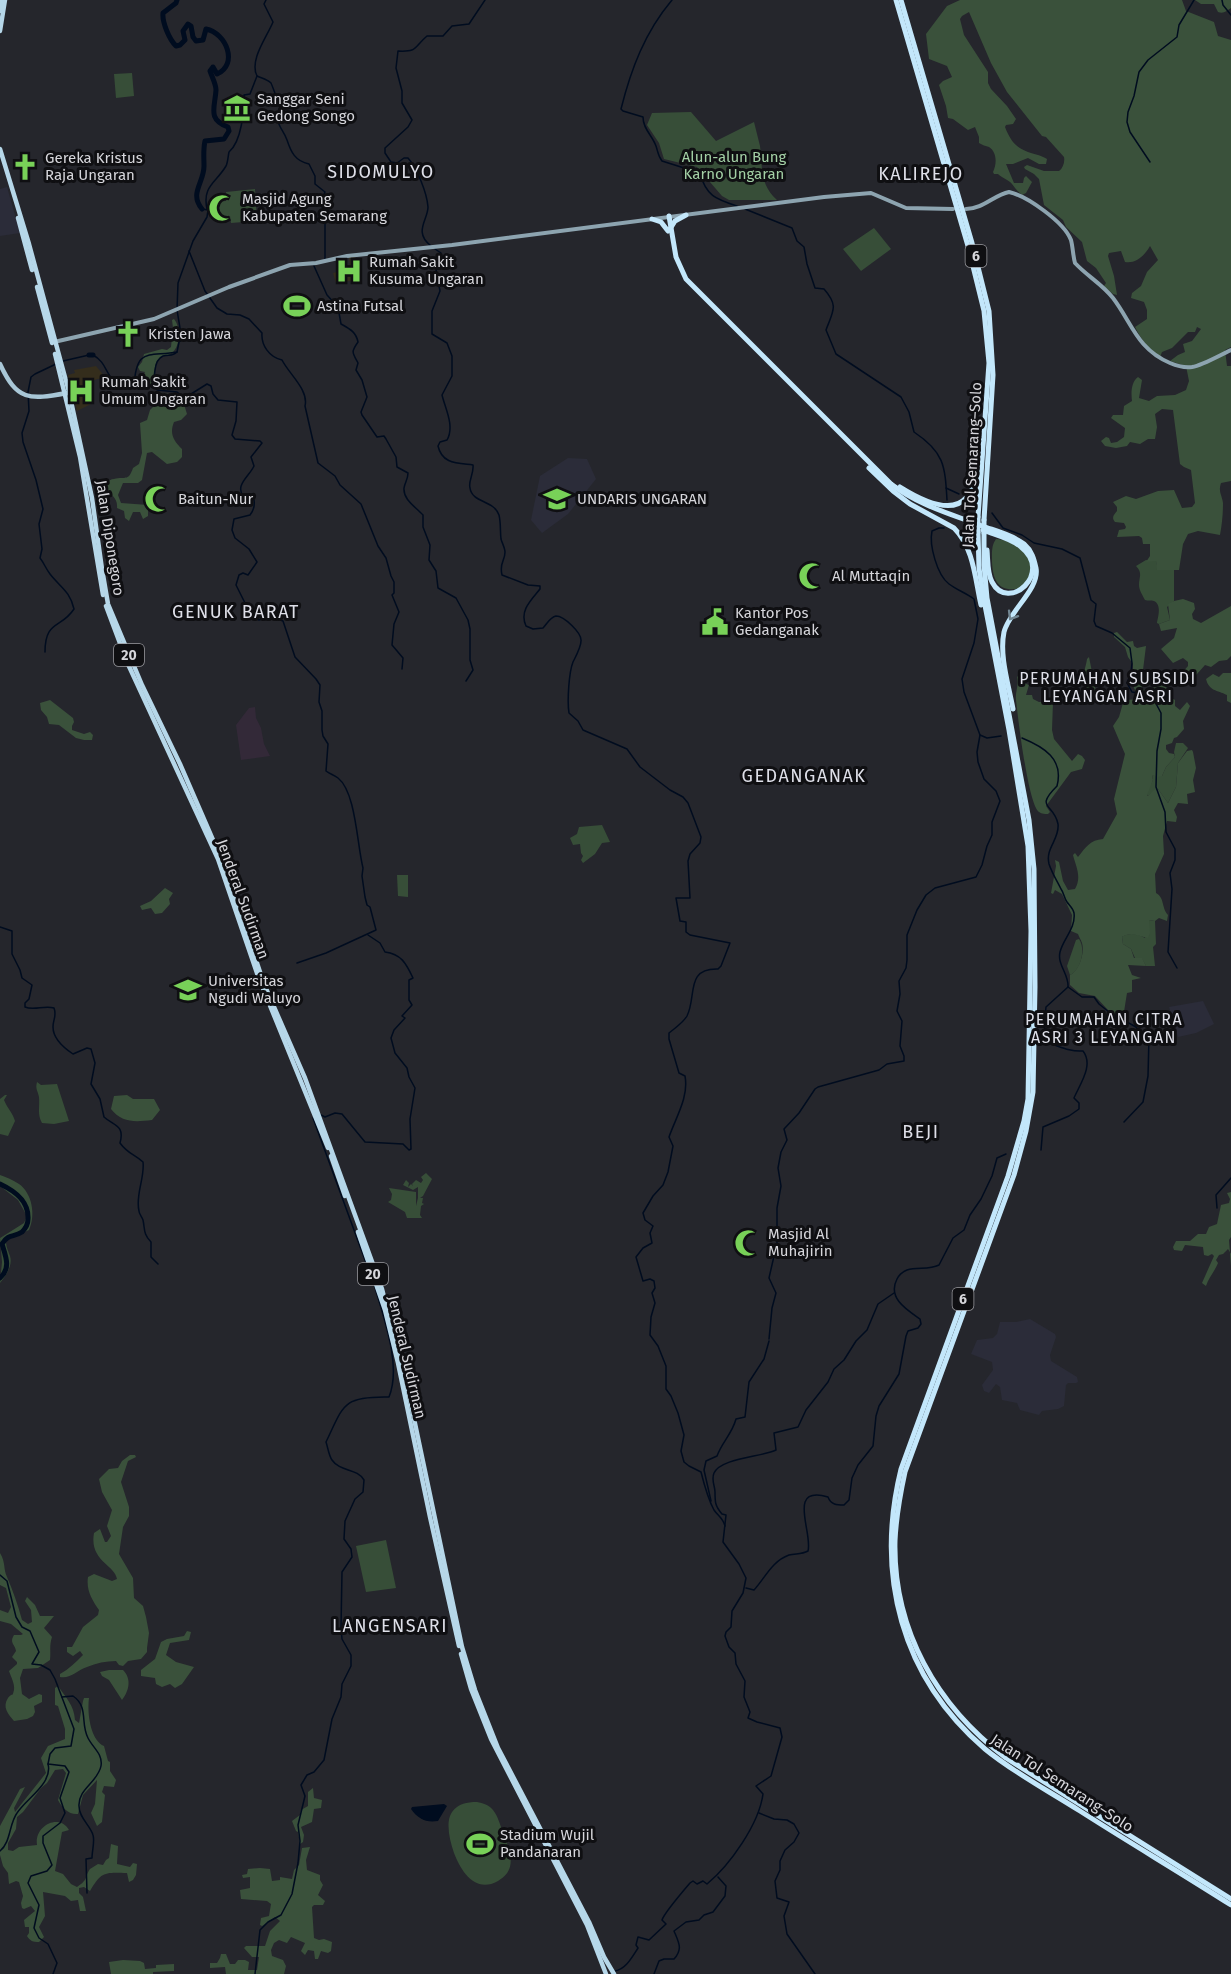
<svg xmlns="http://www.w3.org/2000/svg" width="1231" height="1974" font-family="'Fira Sans',sans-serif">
  <rect width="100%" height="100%" fill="#25262c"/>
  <path fill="#332938" d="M255 707 256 718 261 728 264 744 270 756 241 760 236 725 249 708Z"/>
  <g fill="#2b2c39">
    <path d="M7 187 20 233 0 236V189Z"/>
    <path d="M568 458 587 459 596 479 568 514 542 533 531 520 540 476Z"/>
    <path d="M1203 1001 1214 1024 1196 1033 1178 1037 1169 1007Z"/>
    <path d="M1030 1319 1055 1334 1056 1337 1050 1355 1051 1361 1077 1377 1078 1382 1076 1383H1068L1066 1385 1064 1406 1058 1409 1042 1411 1039 1415 1020 1410 1017 1403 1002 1400 1000 1387 996 1384 989 1393 984 1391 982 1385 993 1370 992 1362 971 1354 977 1340 993 1338 997 1334 1000 1322H1016Z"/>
  </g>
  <g fill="#342d1c">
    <path d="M349 257H355L357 280 336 283 333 273 345 270V266L350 265Z"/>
    <path d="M96 366 105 377 87 382 94 400 93 403 77 411 68 375 75 373 74 370Z"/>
  </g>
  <g fill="#374e38">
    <path d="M132 73 134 96 116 98 114 74Z"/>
    <path d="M691 112 716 141 754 122C756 130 758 138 760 146 763 169 759 183 777 200H729L722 196 697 167 664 159 659 143 647 125 652 113Z"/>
    <path d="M255 189 257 221 231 223 230 216 210 218 209 202 226 201V192Z"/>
    <path d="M874 228 891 249 861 271 843 249Z"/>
    <path d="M1146 560 1156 561 1158 570H1174V601L1167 607 1170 620 1159 624 1157 623C1158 617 1162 605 1154 601 1151 600 1148 601 1145 600 1143 596 1139 590 1139 585 1139 577 1143 573 1136 566Z"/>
    <path d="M1176 743H1183L1188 748 1178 763 1176 787 1168 803 1158 789 1148 796 1146 793 1153 780 1152 775 1162 776 1166 767 1175 757 1174 752Z"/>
    <path d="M602 825 610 842 602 843 595 854 583 863 581 860 583 856 581 853 580 844 573 845 570 838 577 834 579 827Z"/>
    <path d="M397 875H408V897L398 896Z"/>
    <path d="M1149 920 1155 921 1156 944 1153 947 1155 966H1146L1142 959 1135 958 1131 949 1123 944 1122 937C1128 932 1138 934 1145 938Z"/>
    <path d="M1079 939C1086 949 1081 970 1070 975L1067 966 1076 940Z"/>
    <path d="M37 1082 41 1085 57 1084 69 1121 54 1124 42 1123C37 1114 40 1107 39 1097 38 1091 35 1089 37 1082Z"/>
    <path d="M5 1095H7L4 1100C7 1108 13 1113 15 1121L8 1136 0 1134V1099Z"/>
    <path d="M426 1173 432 1179 423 1196 420 1198H423L422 1203 424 1204 421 1206 420 1215 422 1218H407L405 1212 388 1202 391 1200 392 1194 389 1188 416 1192V1206L418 1198V1187L413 1190 403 1185 406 1180 409 1183 408 1187 411 1184 413 1186 412 1184 416 1180 421 1183 423 1180 421 1177Z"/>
    <path d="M5 1235V1237L9 1239 6 1241C6 1247 8 1250 10 1256 13 1266 6 1275 0 1283L2 1262 0 1238Z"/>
    <path d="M386 1540 396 1588 366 1592 356 1546Z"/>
    <path d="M477 1802C483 1803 489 1805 493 1810 498 1816 500 1825 503 1832 509 1849 519 1869 498 1881 475 1894 461 1871 454 1853 446 1829 442 1802 477 1802Z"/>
  </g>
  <g fill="#3a513b">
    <path d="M960 0H1182L1186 11 1214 22 1218 36 1231 40V347L1225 350 1227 366H1231V481L1221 483C1218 492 1222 495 1223 503 1223 514 1222 524 1220 535L1198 531 1188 534 1183 544 1179 570H1157L1156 561 1146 562 1150 556V544H1143L1142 538 1139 536 1117 537 1119 530 1125 529 1126 527 1124 523 1115 522C1111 517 1114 515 1117 511V507L1113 502 1126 496 1136 499 1158 491 1174 490 1182 508 1192 507 1195 503 1191 470 1184 467 1180 464 1173 410 1162 409 1155 414 1157 427 1155 439H1148L1140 444 1130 442 1127 446 1116 448 1105 446 1101 441 1106 437 1109 438 1111 443 1117 442 1124 437 1125 428 1111 418 1113 415H1123L1124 406 1132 401C1131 393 1131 382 1138 377L1142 380 1139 398 1149 401 1157 396 1175 395 1186 390 1189 381 1186 366 1170 361 1178 355 1185 352 1183 344 1192 341 1201 329 1197 327 1195 332H1188L1172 348 1162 352 1160 357C1148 350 1142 340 1135 327L1147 319V310L1144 302 1131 298 1132 293 1141 286 1147 272 1158 260 1150 246C1145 255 1136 264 1125 262L1121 251 1109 253 1108 256 1114 276 1117 295 1113 294 1104 286 1106 283 1096 268 1087 261 1082 242 1066 227 1063 220 1044 205 1039 179 1034 174 1025 169 1024 167 1027 165 1044 171H1059C1063 168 1065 162 1064 157L1046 137 1042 136 1007 92 991 63 969 12 962 16 960 19 964 35 988 72V83L991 89 1007 106 1016 119 1013 124 1006 125 1005 127C1012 145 1019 150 1038 155 1041 156 1044 157 1047 159L1046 164H1039L1028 158 1013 164H1006L1014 183H1023L1024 178 1026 176 1032 182 1026 193 1022 195C1017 191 1016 189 1012 184 1010 181 1001 177 998 174H994L993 172C997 164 997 152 989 147 986 146 982 145 979 143V137L975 127 968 130 953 119 948 118 946 106 939 85 943 81 952 77 947 66 929 59 926 34 947 6Z"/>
    <path d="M1195 0H1231V8C1226 11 1224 14 1218 12L1214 4H1201Z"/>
    <path d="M174 319C181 327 181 349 170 354 164 357 161 355 157 361 153 368 155 378 151 385H138L136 378H142L145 372 140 371 138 367 142 362 144 354 162 349 167 350 171 347 173 328 172 320Z"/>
    <path d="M154 392 177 395 182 398 187 414 181 420 174 422C169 434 174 441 182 449V457L177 462 167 464 152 452 147 453 142 480 138 483H123L118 495 121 503 148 505V516L143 519 140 512H133L129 521 125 518 124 511 117 508C118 498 111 494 104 489L105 482C109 481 111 479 114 479 126 476 128 482 133 468L139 464 142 453 140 423 147 420 150 410 154 406Z"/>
    <path d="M996 539C1012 540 1033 554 1031 572 1030 578 1025 583 1022 588 1000 593 993 583 992 562 992 554 991 546 996 539Z"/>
    <path d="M1183 599 1194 603 1195 609 1192 614 1193 619 1201 623 1231 606V656L1227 660 1219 661 1211 667 1205 665 1189 683 1181 674 1188 666V662L1183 658 1173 663 1161 649 1174 638 1177 628 1161 631 1159 624 1170 620 1168 604 1174 601Z"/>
    <path d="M1117 632 1127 642 1133 641 1134 646 1137 648 1146 646 1142 678V689L1146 690 1163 685 1167 688 1168 696 1175 700V706L1180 710 1187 702 1190 706 1183 721 1184 729 1177 737 1174 738 1172 743 1166 745V749L1169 753 1174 754 1175 757 1166 767 1162 776 1158 777 1152 775 1153 780 1147 795 1148 796 1154 790 1158 789 1168 803 1176 787 1178 763 1187 751 1192 750 1193 752 1196 768 1193 780 1195 792 1187 794 1188 804 1178 803 1174 810 1177 817 1176 822 1167 821 1163 836 1164 854 1155 874 1156 893C1165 898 1161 907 1168 915L1167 921 1159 918 1155 921 1149 920 1150 933 1148 938C1139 936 1130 931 1122 937L1123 944 1131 949 1134 958H1142L1146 966 1128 965 1132 975 1141 978 1132 980V992L1127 993 1123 1018 1108 1010 1095 996 1079 993 1070 985V975C1079 971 1085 953 1082 943 1081 940 1079 937 1078 934L1071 931 1072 915 1062 894 1055 890 1053 894 1051 893 1056 866 1055 860 1059 862 1063 881 1068 890 1075 889C1082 877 1076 867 1073 855L1075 853 1078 857C1086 847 1090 840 1103 839L1117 814 1114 799 1125 754 1113 726 1119 717 1123 703 1125 700 1140 699 1133 686V664L1128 657 1125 647 1114 637V633Z"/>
    <path d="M1089 657 1096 692 1089 691C1079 681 1085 672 1087 659Z"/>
    <path d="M1223 673H1231V703L1227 701V695C1217 690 1209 691 1206 679L1213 674 1219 677Z"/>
    <path d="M1018 676 1021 682 1029 685 1026 695H1032L1033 699 1039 702H1053L1052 730 1054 739 1072 761 1078 754 1082 756 1085 760 1082 769 1071 772 1046 806 1050 812 1048 814C1045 814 1042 814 1039 812 1028 804 1018 717 1016 700 1015 692 1019 686 1017 677Z"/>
    <path d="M50 700 73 718 74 722 72 726V730L84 734 90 732 93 735 92 740H84L76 738 59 725 49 724 47 717 41 710 40 703Z"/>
    <path d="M165 888 173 893 169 899 170 904 162 913 155 914 151 908 142 910 140 906 151 901Z"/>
    <path d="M127 1095 133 1099H154L160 1110 152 1120C135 1122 122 1123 111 1109L114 1096Z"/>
    <path d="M0 1175C6 1177 13 1180 19 1184 32 1193 36 1215 29 1230L9 1239 4 1237 5 1235 24 1223 27 1216 18 1200 0 1186Z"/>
    <path d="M1231 1192V1237L1229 1240 1231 1266V1254L1228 1249 1223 1254 1219 1255 1216 1260 1218 1263C1215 1271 1209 1277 1206 1286L1202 1283 1214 1256 1212 1254 1208 1256 1204 1255 1203 1247 1185 1245 1182 1251 1174 1250 1173 1247 1176 1241H1190L1198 1234H1206L1209 1227 1217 1224 1221 1205 1229 1203 1230 1199 1227 1193Z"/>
    <path d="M130 1455H135L136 1457 128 1461 121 1482 129 1507V1516L123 1527 119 1554 133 1578 134 1598 143 1606 146 1617 149 1633 147 1648V1652L141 1659 128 1661 123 1666 119 1665 116 1661C106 1661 96 1663 87 1667 77 1670 71 1679 60 1677V1674C69 1669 76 1662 83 1655L80 1651 73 1656 67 1652V1647H72L83 1627 98 1615 99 1610C92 1600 86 1590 88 1577L94 1574 112 1581 117 1579C115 1565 89 1561 94 1533L100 1529 105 1542H107L111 1536 107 1526 112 1510 102 1492 99 1479 109 1469 118 1468 122 1461Z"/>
    <path d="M0 1553C6 1563 3 1569 7 1577 13 1591 18 1605 22 1620L28 1624 32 1622 31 1610 25 1601 27 1597 35 1605 40 1616H54L44 1628 52 1637C49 1646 51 1651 50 1660L38 1668 23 1669 20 1678 22 1694 29 1699 39 1694 42 1695V1702L34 1706 35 1712 33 1716 27 1719 14 1721C8 1714 2 1707 8 1698 13 1692 12 1698 14 1690 15 1684 11 1677 9 1671L17 1664V1662L12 1657 16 1651C15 1644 9 1643 14 1635H21L23 1634 11 1624 0 1621V1610L8 1613 11 1607 6 1588 0 1585Z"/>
    <path d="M187 1631 191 1632 189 1640 170 1643 166 1655 176 1662 194 1667 182 1684 175 1688 170 1684 162 1687 156 1684 155 1678 141 1676V1670L155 1659 161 1642 167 1639 184 1636Z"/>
    <path d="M109 1670H123C132 1679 129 1691 122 1700L109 1680 102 1676 100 1672Z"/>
    <path d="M58 1686C66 1698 74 1705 75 1720L79 1723 83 1701 84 1698H89C87 1712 90 1740 104 1746L108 1761 110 1762V1771L116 1780 114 1787 104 1786 102 1792 105 1795 102 1822 97 1826 91 1813 95 1804 97 1780 83 1795 78 1814C69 1815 62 1808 58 1800L66 1773 63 1769 55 1770 47 1783 41 1788 23 1812 17 1817 16 1829 8 1843V1850L13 1851 19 1847 37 1845C34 1826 59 1813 69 1830L62 1832 55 1871 63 1874 71 1884 77 1887C89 1879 84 1878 90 1869L98 1864 103 1865 106 1860 109 1858 111 1844 118 1846 117 1864 130 1867 133 1863 137 1864 136 1875 133 1880 129 1882 127 1873C104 1872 101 1872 90 1891L84 1887 79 1888V1893L83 1897 86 1911H80L78 1900 71 1901 65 1896 43 1892 45 1916 39 1927 44 1937 39 1942C33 1942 30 1941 27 1936L29 1933V1927H25L24 1920 35 1911 31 1906 24 1909 22 1908 21 1903 23 1896 19 1882 16 1881 9 1884 8 1873 3 1866 0 1855V1826L20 1789 25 1787 14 1808 15 1812 46 1773 41 1758 48 1746 65 1739V1729L58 1706 55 1705V1688Z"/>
    <path d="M313 1788 314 1798 322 1800 321 1808 314 1809 312 1822 301 1827 304 1835 303 1842 300 1844 298 1832 296 1831 292 1821 300 1815 301 1810 308 1806V1792Z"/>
    <path d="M310 1847 306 1860 307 1870 320 1875V1880L323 1885 318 1895 325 1901 323 1905H314L312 1907 314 1938 319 1940 324 1939 332 1942 331 1951 328 1953 321 1951 318 1959H315L314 1951 308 1950 305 1955 301 1951 305 1943 291 1937 287 1943 279 1940 274 1943 271 1950 272 1956 283 1960 286 1966 284 1974H226L225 1967 210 1968V1963H217L220 1958 221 1954H226L230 1964H235L238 1960H245L249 1962 248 1970H257L259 1957H252L244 1948 246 1946H265L270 1931 280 1921 275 1917 262 1926 260 1925 261 1918 269 1916 271 1904 267 1901 241 1899 240 1890 250 1888V1877L243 1878 242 1875 247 1874 248 1869 260 1868 270 1869 272 1881 280 1880V1877L292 1879 294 1870 299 1865 302 1848Z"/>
    <path d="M123 1960 140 1961 144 1963 145 1969 156 1968V1965L174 1964V1971L153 1972V1974H111L109 1962Z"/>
  </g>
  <path fill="#000c1f" d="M444 1804 447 1806 438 1821C426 1823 418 1819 411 1809L412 1807Z"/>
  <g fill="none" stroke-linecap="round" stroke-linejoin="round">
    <g stroke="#000c1f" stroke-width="1.5">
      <path d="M672 0C645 32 631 69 621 109L623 111 643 117C643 129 652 135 656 146 658 152 658 156 662 161L700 173C706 196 716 199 737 206"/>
      <path d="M1222 0 1223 5 1231 15"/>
      <path d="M257 76C261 78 267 79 271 83 272 85 279 104 280 108 280 112 279 114 277 117 278 127 284 131 287 140 291 152 295 161 309 164L315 176V184L325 192 321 201 325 220V261"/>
      <path d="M1150 162 1130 132 1127 122 1128 112 1134 96 1139 72 1148 60 1177 37 1179 25 1194 0"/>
      <path d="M207 209C202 186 216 183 226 166 228 162 228 156 229 152 242 141 244 110 244 95L250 94 257 76C249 60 267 37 273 22L264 4 266 0"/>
      <path d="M745 209 792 228 797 241 804 247 807 264 815 288 824 289C839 306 833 311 826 330L836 354 901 397 909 412 914 432C944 452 945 465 947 500"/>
      <path d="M431 246C413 232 428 220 428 207 427 193 417 168 408 158H404L397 163 391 162 385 153V148L408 127 412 120 402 103V91L396 68 398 51C418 52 413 48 427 36H443L452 26 469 24 485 0"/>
      <path d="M435 249 441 253 436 271 440 291 432 311V334L447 343 452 356V376L442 395C445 408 455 426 447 440L440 442 438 446C442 464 457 463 473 465 474 474 468 481 470 488 472 503 494 500 499 515 501 523 500 531 501 539 502 543 505 548 505 552 505 562 499 562 502 575L528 585 540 586V589C531 600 519 611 526 626L533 629 543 628C547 624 550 617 556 616 564 616 582 633 581 641 581 647 576 656 573 662 569 672 567 701 569 713L578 721 583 730 627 749 640 767 670 790 683 797 688 803 701 837 700 843 690 854 688 861 690 898H676L680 921 686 922V932L690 935 730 943 721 966 718 969C685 968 697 996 687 1016 683 1023 675 1028 669 1033V1039L679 1073 685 1076C689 1097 676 1117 669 1137L673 1146 668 1172 663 1185 653 1196 643 1213 645 1220 653 1226 650 1233 652 1243 643 1248 636 1257 643 1281 650 1279 654 1281 655 1288 652 1293 655 1303 651 1317 650 1335 658 1346 666 1366V1389L671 1396 678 1413 684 1435 681 1451 684 1462 689 1466 701 1472C704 1484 708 1499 714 1510 718 1516 723 1518 725 1526"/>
      <path d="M189 251 205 291 217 308 227 314 240 315 249 319 262 333C261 345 269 357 282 360 289 374 309 390 305 406L318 463 335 476 340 485 361 504 378 546 386 558 391 576 394 582V593L392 595 399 612 394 624 392 645 403 658 402 669"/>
      <path d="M314 266 327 295 338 307 341 324C350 329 356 332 358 342 351 352 352 352 358 363L356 370 362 380 367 397 361 412 362 415 377 437 384 436 386 439 396 457 397 467 408 473C408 479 405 482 404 488 403 500 416 507 423 515V527L430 545 429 560 436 571 438 588 456 598 468 620 470 629V660L473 670 466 681"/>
      <path d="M177 352C172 357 169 354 163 356 153 360 153 382 157 390L177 392 181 395 191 394 207 384 211 386 213 394 218 400 237 402 236 421 232 435 235 439 260 441 262 443 251 457 254 466C249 477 234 485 244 498L251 497 254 500C255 506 254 510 250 515L234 519 232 530 235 538 249 549 257 562 248 575 243 573 239 575 236 585 251 615 259 620 269 616 283 621 295 657 316 679 320 685 319 702 322 711V730L323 736 328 744 326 771C330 774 334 775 338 778 356 792 357 845 363 868L362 876 365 897 367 905 370 907 376 930 326 953 297 963"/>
      <path d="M93 355C112 365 103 387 134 387 136 347 148 357 177 352L179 342 182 340 177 310 178 283 193 241 207 217 208 210 202 209"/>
      <path d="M63 361 89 355"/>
      <path d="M946 488 959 494"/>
      <path d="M965 505V506L974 508"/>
      <path d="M992 513 1003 528 1022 535 1034 543 1062 549 1080 558 1091 600 1096 604 1094 621 1096 626 1112 633 1130 648 1132 663 1131 673 1127 683 1132 692 1148 695 1153 698 1161 713V729L1157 751 1156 787 1165 812 1166 832 1175 849V860L1170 873 1172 889 1168 952 1177 968"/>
      <path d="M944 528H939L932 531C929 545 937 575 949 584 957 590 966 593 974 599L978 619 974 643 962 679 964 692 980 735 987 738 1001 736"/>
      <path d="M45 652C45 620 61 629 74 609 70 591 60 587 50 574 46 569 44 563 40 558L42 549 39 524 43 509 36 480 23 442 22 433 29 411 28 392 31 377 35 374 56 364"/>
      <path d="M1022 738C1044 747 1064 759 1057 786 1034 809 1054 803 1058 824 1060 839 1045 848 1049 864 1052 873 1057 881 1061 889 1064 893 1064 898 1067 902 1069 905 1073 908 1074 913 1076 928 1063 939 1060 952 1057 965 1069 974 1068 987L1046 1007 1044 1026 1049 1043C1061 1047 1070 1052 1083 1051 1094 1065 1080 1084 1074 1098L1079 1103V1109L1069 1116 1043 1127 1041 1150"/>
      <path d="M0 927 12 931V954L20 970 22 978 32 985 29 999 25 1003V1007C34 1011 44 1005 54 1008 57 1016 53 1019 53 1027 53 1039 64 1048 73 1054L87 1048 91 1049 95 1063 91 1084 100 1099 104 1117C114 1126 125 1125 120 1143 128 1154 134 1154 143 1162 145 1178 135 1195 139 1211 139 1214 142 1217 143 1220 145 1229 143 1234 151 1242V1257L158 1264"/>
      <path d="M1068 987 1082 997H1094L1099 1004 1109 1012 1136 1027 1140 1033 1149 1037 1148 1076 1143 1102 1124 1122"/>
      <path d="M321 1115 325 1117 335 1113 342 1114 365 1142 403 1144 409 1150 411 1149 410 1119 415 1088 409 1077 407 1068 395 1053 391 1038 394 1030 405 1018 402 1016 412 1005 409 1000V980L413 978C406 963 401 954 385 952L380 943 368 935"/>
      <path d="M313 1118 369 1271"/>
      <path d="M1217 1208 1216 1195 1231 1178"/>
      <path d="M769 1339 772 1308 776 1293 769 1278 777 1243V1208L781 1186 778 1168 781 1152 787 1140 784 1129 799 1113 815 1089 818 1087 879 1070 887 1064 904 1061V1056L900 1046 902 1021 897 1011 900 994 899 981 906 968 907 960V935L917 910 926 895 935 888 976 877 982 865 987 846 992 835V822L1000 801 996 791 984 779 978 762 977 752 980 735"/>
      <path d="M711 1501 704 1470 706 1461 717 1456C722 1442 732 1434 736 1419L745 1417 749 1382 764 1359 769 1341"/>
      <path d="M0 1575 7 1581 16 1617 22 1627 30 1631 39 1652 32 1664 41 1665 50 1670 55 1679 74 1729 71 1746 55 1748 50 1754 48 1764 65 1766 69 1772 60 1798 65 1813 60 1823 43 1836V1843L52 1865 47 1871 31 1876 28 1883 39 1905 34 1928 39 1938 48 1944 57 1963 53 1974"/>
      <path d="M746 1588 754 1590C765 1578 772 1561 789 1555 795 1553 801 1555 808 1551 813 1532 786 1485 828 1497 831 1505 837 1505 844 1505L849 1500 852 1478 858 1465 873 1446 876 1416 879 1406 899 1374 906 1336 908 1331 918 1328 921 1324 920 1319C907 1310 887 1298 897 1279 899 1275 902 1272 907 1270 918 1267 929 1270 939 1265L953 1238 964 1230 970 1215 981 1199 992 1176 997 1158 1006 1154"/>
      <path d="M62 1697 73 1696C89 1707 80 1723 88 1738 93 1748 103 1754 101 1766 98 1782 78 1789 79 1806 79 1818 90 1825 93 1835 95 1841 92 1851 92 1858L86 1859 87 1893"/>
      <path d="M759 1813 774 1819 787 1820 794 1824 799 1833 794 1842 785 1850 780 1861V1870L775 1881 777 1898 789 1902 784 1916 787 1934 815 1974"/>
      <path d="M0 1851C11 1842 9 1824 17 1813 27 1798 53 1783 48 1764"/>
      <path d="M615 1971C626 1969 632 1957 638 1948L636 1945 638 1937 649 1940 666 1924 662 1920C664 1914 684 1890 690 1883L693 1881 697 1884 703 1881 707 1884C730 1865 759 1824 763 1794L756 1786 771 1776 782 1737 780 1728 757 1722 748 1718 750 1712 744 1697 745 1681 736 1664 735 1653 729 1647 725 1636 726 1632 731 1627 732 1611 743 1593 746 1578 739 1564 723 1542 726 1515 722 1514C715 1506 715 1502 715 1492 715 1486 711 1480 714 1473 721 1458 761 1457 776 1450L774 1433 798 1427 806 1410 828 1382 834 1369 844 1360 856 1341 867 1330 878 1304 894 1293"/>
      <path d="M255 1974 260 1930 268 1922 281 1915 292 1894 298 1863 300 1841 298 1825 305 1796 301 1785 307 1775 314 1772 324 1760 332 1719 341 1697 342 1684 351 1666V1655L342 1639 341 1628 342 1572 352 1557 351 1549 344 1539 345 1521 355 1499 363 1492 364 1480C357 1468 340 1472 332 1460 329 1456 328 1448 326 1442 344 1405 342 1396 389 1397 402 1365 383 1316 374 1284"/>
      <path d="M654 1974 659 1961 664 1959H674C683 1949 679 1943 674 1931L686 1922 699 1920 704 1915 713 1912 725 1896 726 1886 718 1877"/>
    </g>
    <g stroke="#000c1f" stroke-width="5">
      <path d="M177 0 176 3 163 13C162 22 169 39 176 46L180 45 185 40 183 31 188 24 191 26 193 37 196 41 203 40 206 29C226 33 239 64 217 74L213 67 210 71C212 77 216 84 216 90 215 108 207 119 228 127L229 131 224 139 205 141C203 150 204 157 204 166 204 183 189 193 202 209"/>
      <path d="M89 355H93"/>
      <path d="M0 1184C15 1191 29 1201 28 1219 28 1224 25 1229 22 1232 13 1238 9 1233 2 1244 6 1257 11 1268 0 1278"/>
    </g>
    <g stroke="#8da4b0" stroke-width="4">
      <path d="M966 209C983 209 994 195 1009 192 1027 196 1064 222 1071 240 1073 248 1073 256 1075 263 1087 276 1102 284 1113 298 1132 323 1137 349 1170 363 1177 366 1185 368 1192 367 1203 365 1220 355 1231 350"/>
      <path d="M54 342 154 319 229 287 290 265 316 263 347 256 452 245 824 197 871 193 906 208 953 209"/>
    </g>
    <path stroke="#a9c7d7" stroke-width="4.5" d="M0 364C17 401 29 400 67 393"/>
    <g stroke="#b6d7e9" stroke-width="4.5">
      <path d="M0 11 2 0"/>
      <path d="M0 31 5 0"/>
      <path d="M0 149 29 244 69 392 92 498 102 569 108 604 142 685 180 764 226 870 264 984 305 1078 382 1289 409 1395 462 1647 475 1690 498 1748 589 1922 604 1957 614 1974"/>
      <path d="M18 218 32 270"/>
      <path d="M37 287 52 343"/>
      <path d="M55 354 80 457 103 595"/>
      <path d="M106 606 127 662 218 859 258 976 328 1148"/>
      <path d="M331 1156 345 1196"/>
      <path d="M358 1232 385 1310 398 1363 430 1517 459 1646"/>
      <path d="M461 1654 471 1689 491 1739 587 1925 606 1974"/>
    </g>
    <g stroke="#c3e7fb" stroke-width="5">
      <path d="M896 0 968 246 984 311 989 363 978 517"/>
      <path d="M901 0 972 243 989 311 993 375 984 520"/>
      <path d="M669 216 676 257 686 279 891 484C918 505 951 514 982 526 996 531 1013 535 1024 544 1032 551 1034 559 1036 568 1040 589 1009 611 1004 632 999 656 1009 686 1013 709"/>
      <path d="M652 219 661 222 668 231"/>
      <path d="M670 229 675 221 686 215"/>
      <path d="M869 468 893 491 910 504 954 528C974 548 975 579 981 605"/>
      <path d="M900 487C916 497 950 516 966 498 975 489 977 474 979 462"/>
      <path d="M983 530C995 535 1011 538 1021 547 1054 573 1008 613 992 582 987 573 988 560 987 550"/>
      <path d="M978 532 979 568 983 595 1009 730 1028 846 1031 931 1028 1099 1024 1121 1008 1176 901 1469C875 1575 901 1677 985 1749 1014 1773 1049 1791 1080 1811 1130 1843 1181 1873 1231 1905"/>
      <path d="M984 533V565L987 598 1029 820 1034 869 1035 987 1033 1092 1026 1131 1014 1175 905 1472C900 1495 896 1518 895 1541 893 1630 937 1706 1006 1758L1231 1899"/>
    </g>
    <g stroke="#c3e7fb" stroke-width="5">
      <path d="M978 532V517"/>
      <path d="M984 533V520"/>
    </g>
  </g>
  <defs><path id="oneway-chevron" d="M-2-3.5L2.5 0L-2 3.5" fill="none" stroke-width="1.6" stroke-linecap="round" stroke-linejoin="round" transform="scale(1.5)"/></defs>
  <use stroke="#728692" href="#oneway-chevron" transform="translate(1012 616) rotate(121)"/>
  <defs>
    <symbol id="museum-bare" viewBox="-9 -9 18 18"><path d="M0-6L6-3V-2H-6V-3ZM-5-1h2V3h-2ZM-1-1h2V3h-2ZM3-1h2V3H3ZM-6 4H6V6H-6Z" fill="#78d158" stroke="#0f0f12" stroke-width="2.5" paint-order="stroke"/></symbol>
    <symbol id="church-bare" viewBox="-9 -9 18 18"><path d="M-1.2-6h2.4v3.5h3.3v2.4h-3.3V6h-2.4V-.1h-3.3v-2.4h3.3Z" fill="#78d158" stroke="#0f0f12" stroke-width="2.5" paint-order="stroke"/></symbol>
    <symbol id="mosque-bare" viewBox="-9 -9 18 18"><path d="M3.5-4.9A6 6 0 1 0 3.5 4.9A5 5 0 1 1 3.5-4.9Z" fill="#78d158" stroke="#0f0f12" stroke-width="2.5" paint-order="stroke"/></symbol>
    <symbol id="hospital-bare" viewBox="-9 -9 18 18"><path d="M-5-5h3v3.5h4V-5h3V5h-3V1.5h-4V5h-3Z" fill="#78d158" stroke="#0f0f12" stroke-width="2.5" paint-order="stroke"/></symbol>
    <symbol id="stadium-bare" viewBox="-9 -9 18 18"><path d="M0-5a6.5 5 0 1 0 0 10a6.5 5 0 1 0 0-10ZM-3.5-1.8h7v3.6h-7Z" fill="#78d158" stroke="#0f0f12" stroke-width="2.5" paint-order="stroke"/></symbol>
    <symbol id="university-bare" viewBox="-9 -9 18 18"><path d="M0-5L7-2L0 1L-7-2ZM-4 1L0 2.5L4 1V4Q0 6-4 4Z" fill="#78d158" stroke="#0f0f12" stroke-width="2.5" paint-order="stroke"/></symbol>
    <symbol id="civic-bare" viewBox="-9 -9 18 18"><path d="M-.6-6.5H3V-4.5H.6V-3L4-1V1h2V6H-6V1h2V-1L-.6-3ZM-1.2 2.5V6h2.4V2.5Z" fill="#78d158" stroke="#0f0f12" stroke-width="2.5" paint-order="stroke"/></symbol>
  </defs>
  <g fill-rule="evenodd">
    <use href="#museum-bare" x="218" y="89" width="38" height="38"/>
    <use href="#church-bare" x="6" y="148" width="38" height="38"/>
    <use href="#mosque-bare" x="203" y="189" width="38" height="38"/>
    <use href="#hospital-bare" x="330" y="252" width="38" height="38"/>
    <use href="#stadium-bare" x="278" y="287" width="38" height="38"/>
    <use href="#church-bare" x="109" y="315" width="38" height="38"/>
    <use href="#hospital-bare" x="62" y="372" width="38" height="38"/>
    <use href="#mosque-bare" x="139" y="480" width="38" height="38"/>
    <use href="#university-bare" x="538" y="480" width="38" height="38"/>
    <use href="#mosque-bare" x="793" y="557" width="38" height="38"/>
    <use href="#civic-bare" x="696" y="603" width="38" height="38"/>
    <use href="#university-bare" x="169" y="971" width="38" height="38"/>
    <use href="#mosque-bare" x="729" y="1224" width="38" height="38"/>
    <use href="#stadium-bare" x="461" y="1825" width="38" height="38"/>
  </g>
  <g text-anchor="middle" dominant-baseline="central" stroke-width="6" stroke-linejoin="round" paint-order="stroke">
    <g fill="#0f0f12" stroke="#9a9a9f" stroke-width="1.5">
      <rect x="965.5" y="245" width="21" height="22" rx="4.5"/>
      <rect x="114" y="644" width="30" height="22" rx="4.5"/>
      <rect x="358" y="1263" width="30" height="22" rx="4.5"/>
      <rect x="952.5" y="1288" width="21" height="22" rx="4.5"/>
    </g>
    <g font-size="14" font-weight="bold" fill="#d6d6db">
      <text x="976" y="256">6</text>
      <text x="129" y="655">20</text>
      <text x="373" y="1274">20</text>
      <text x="963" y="1299">6</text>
    </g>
    <g font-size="15" fill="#d6d6db" stroke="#0f0f12" text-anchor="start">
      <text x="257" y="99">Sanggar Seni<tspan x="257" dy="17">Gedong Songo</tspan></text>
      <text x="45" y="158">Gereka Kristus<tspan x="45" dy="17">Raja Ungaran</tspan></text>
      <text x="242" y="199">Masjid Agung<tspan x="242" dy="17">Kabupaten Semarang</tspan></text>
      <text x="369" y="262">Rumah Sakit<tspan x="369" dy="17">Kusuma Ungaran</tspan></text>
      <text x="317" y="306">Astina Futsal</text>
      <text x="148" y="334">Kristen Jawa</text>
      <text x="101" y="382">Rumah Sakit<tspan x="101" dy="17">Umum Ungaran</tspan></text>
      <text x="178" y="499">Baitun-Nur</text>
      <text x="577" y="499">UNDARIS UNGARAN</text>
      <text x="832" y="576">Al Muttaqin</text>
      <text x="735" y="613">Kantor Pos<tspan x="735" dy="17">Gedanganak</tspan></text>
      <text x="208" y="981">Universitas<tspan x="208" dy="17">Ngudi Waluyo</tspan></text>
      <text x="768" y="1234">Masjid Al<tspan x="768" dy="17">Muhajirin</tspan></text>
      <text x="500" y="1835">Stadium Wujil<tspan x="500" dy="17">Pandanaran</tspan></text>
    </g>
    <g font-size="15" fill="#a3d0a5" stroke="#0f0f12">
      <text x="734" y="157">Alun-alun Bung<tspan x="734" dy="17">Karno Ungaran</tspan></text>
    </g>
    <g font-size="15" fill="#d6d6db" stroke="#0f0f12">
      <text transform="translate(972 465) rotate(-87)">Jalan Tol Semarang–Solo</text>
      <text transform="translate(110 538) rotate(81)">Jalan Diponegoro</text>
      <text transform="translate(243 899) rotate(70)">Jenderal Sudirman</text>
      <text transform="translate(407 1357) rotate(77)">Jenderal Sudirman</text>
      <text transform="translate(1062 1783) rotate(33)">Jalan Tol Semarang–Solo</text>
    </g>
    <g font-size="16" letter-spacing="1.5" fill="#dedfe8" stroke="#0f0f12">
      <text x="1108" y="678">PERUMAHAN SUBSIDI<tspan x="1108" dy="18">LEYANGAN ASRI</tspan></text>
      <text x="1104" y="1019">PERUMAHAN CITRA<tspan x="1104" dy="18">ASRI 3 LEYANGAN</tspan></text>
    </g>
    <g font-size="18" letter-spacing="1.5" fill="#dedfe8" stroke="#0f0f12">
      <text x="381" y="172">SIDOMULYO</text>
      <text x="921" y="174">KALIREJO</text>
      <text x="236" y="612">GENUK BARAT</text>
      <text x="804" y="776">GEDANGANAK</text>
      <text x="921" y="1132">BEJI</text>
      <text x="390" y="1626">LANGENSARI</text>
    </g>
  </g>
</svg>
